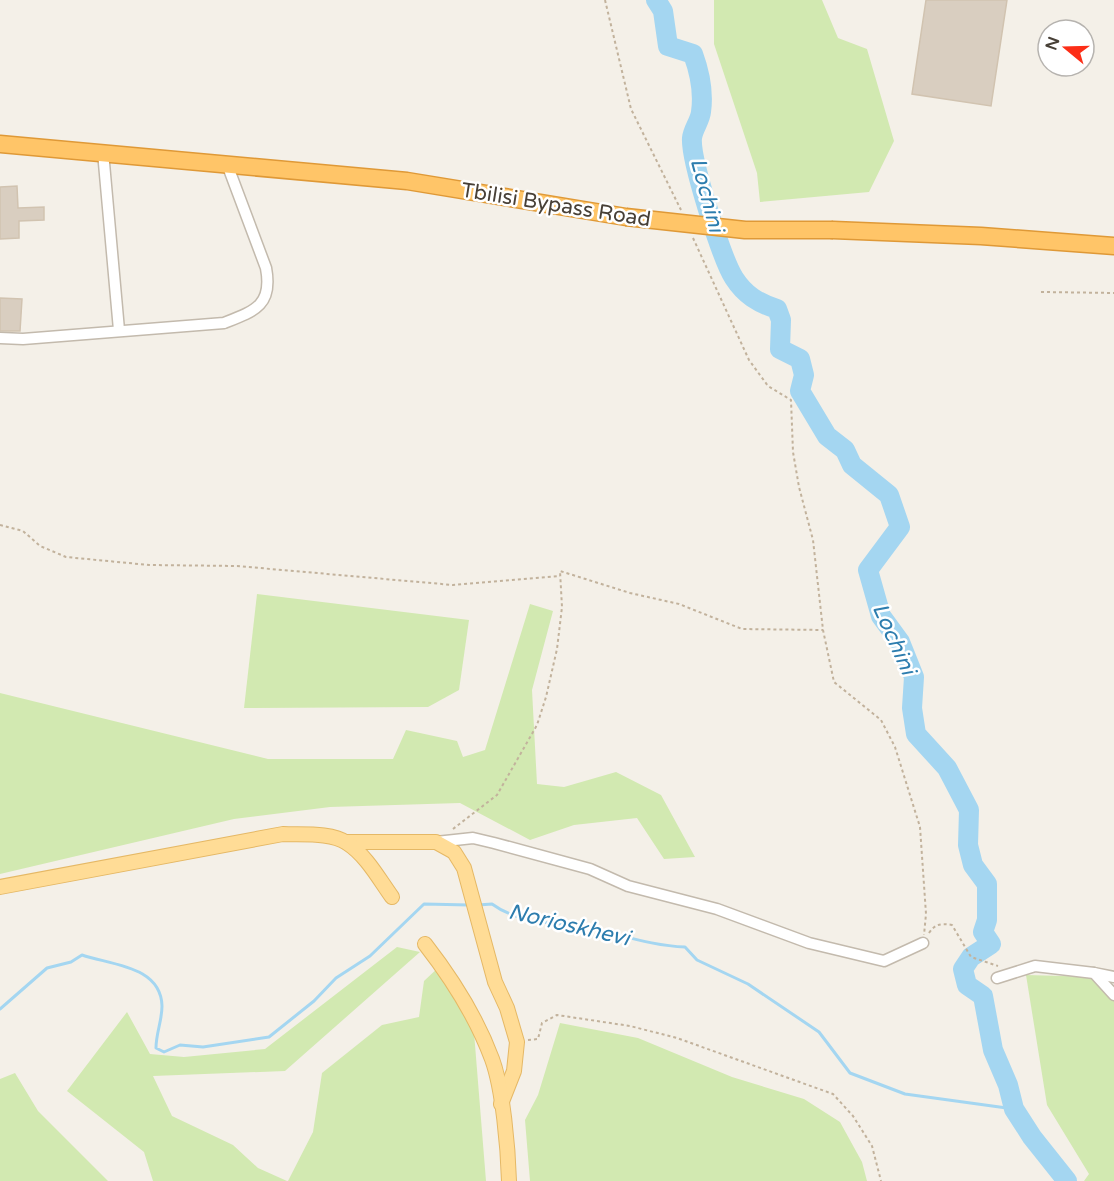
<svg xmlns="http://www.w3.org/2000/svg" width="1114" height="1181" font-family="'Varela Round',sans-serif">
  <rect width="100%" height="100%" fill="#f4f0e8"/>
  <g fill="#d2e9b1">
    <path d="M714 0H822L838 38 867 49 894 141 869 192 760 202 757 173 714 44Z"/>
    <path d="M257 594 469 620 459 690 428 707 244 708Z"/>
    <path d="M530 604 553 611 532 690 537 784 564 787 616 772 661 795 695 857 664 859 637 818 574 825 530 840 460 803 330 807 234 819 0 874V693L268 759H393L406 730 457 741 463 757 485 750Z"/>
    <path d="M397 947 420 952 285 1071 153 1076 172 1116 233 1145 258 1168 287 1181H153L144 1152 67 1091 127 1012 150 1054 184 1057 265 1049Z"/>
    <path d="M440 966 473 1020 486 1181H288L313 1132 322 1073 382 1025 419 1017 424 981Z"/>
    <path d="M1026 975 1100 977 1114 1001V1181H1084L1089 1174 1047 1105Z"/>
    <path d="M560 1023 638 1038 732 1077 804 1099 840 1122 862 1162 867 1181H530L525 1120 538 1095Z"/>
    <path d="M15 1073 38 1111 108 1181H0V1079Z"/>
  </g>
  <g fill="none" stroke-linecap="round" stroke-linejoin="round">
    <g stroke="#a4d6f1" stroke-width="3">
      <path d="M478 905 492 904C522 926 560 922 594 929 625 936 654 946 685 947L697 960 748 984 819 1032 850 1073 905 1094 1014 1109"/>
      <path d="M0 1009 47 968 71 962 82 955C112 965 161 966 162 1006 162 1021 156 1033 156 1048L164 1052 180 1045 203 1047 269 1037 314 1001 336 978 370 956 424 904 469 905"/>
    </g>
    <path stroke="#a4d6f1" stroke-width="20" d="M656 0 663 11 668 46 693 54C700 73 704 91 701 112 700 121 693 129 692 138 690 159 722 259 734 278 745 295 758 303 777 309L781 320 780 349 800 359 804 375 800 391 827 436 845 450 852 465 889 495 900 527 868 570 881 616 900 642 914 677 912 708 916 734 947 768 969 810 968 845 973 865 987 884V920L983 932 991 944 971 957 963 969 967 985 983 996 993 1050 1008 1085 1014 1109 1032 1137 1067 1181"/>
  </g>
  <g fill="#d9cec0" stroke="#d1c3b0" stroke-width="1.5">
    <path d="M926 0H1007L991 106 912 94Z"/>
    <path d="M17 186 18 208 44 207V220L19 221V238L0 239V187Z"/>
    <path d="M0 298 22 299 20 331H0Z"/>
  </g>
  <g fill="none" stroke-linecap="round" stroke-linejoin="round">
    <defs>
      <g id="minor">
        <path d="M103 152 119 330"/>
        <path d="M0 338 23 339 224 323C255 311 273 305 266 268L227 164"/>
        <path d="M436 842 473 838 494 843 590 869 628 886 717 909 809 943 884 961 923 943"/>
        <path d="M1094 973 1114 977"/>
        <path d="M997 978 1035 966 1094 973 1114 995"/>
      </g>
      <g id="major">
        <path d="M346 842H436L454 852 464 868 495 982 507 1008 517 1042 514 1071 501 1104"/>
        <path d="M0 887 283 834C302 835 331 832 347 843 366 855 379 879 392 897"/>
        <path d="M425 944C453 980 476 1016 492 1059 503 1089 508 1148 509 1181"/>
      </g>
      <g id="highway">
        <path d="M0 144 407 181 626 217"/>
        <path d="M833 230 981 236 1114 246"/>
      </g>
    </defs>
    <use href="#minor" stroke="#c3baad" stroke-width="13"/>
    <use href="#major" stroke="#e5b865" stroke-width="16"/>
    <use href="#highway" stroke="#df9937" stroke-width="19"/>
    <g stroke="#c2b29c" stroke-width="2" stroke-dasharray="3 3" stroke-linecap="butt">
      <path d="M605 0 631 109 681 210"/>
      <path d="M693 238 749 360 768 386 791 400 793 452 799 487 813 540 823 630 834 682 881 720 895 747 920 827 926 914 924 935"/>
      <path d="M1041 292 1114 293"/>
      <path d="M0 525 23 531 40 546 66 557 149 565 237 566 453 585 560 576"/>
      <path d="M453 829 497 795 537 725 546 697 557 649 562 607 560 571 630 593 679 604 742 629 823 630"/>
      <path d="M929 933C935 924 941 923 952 925L971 957 998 966"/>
      <path d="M528 1040 538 1039 542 1023 557 1015 630 1026 677 1038 833 1094 853 1116 872 1146 881 1181"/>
    </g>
    <use href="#minor" stroke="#fff" stroke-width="10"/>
    <use href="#major" stroke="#ffdc96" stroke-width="14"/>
    <use href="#highway" stroke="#ffc568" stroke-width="16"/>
    <defs>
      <path id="highway-bridge" d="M626 217 745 230H833"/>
    </defs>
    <use href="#highway-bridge" stroke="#df9937" stroke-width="19" stroke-linecap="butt"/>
    <use href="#highway-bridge" stroke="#ffc568" stroke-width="16"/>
  </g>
  <g text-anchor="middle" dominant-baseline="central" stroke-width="5" stroke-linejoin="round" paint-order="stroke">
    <g font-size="21" fill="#484037" stroke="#fff">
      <text transform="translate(556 205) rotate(9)">Tbilisi Bypass Road</text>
    </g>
    <g font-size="22" font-style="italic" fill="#2d7dae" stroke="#fff">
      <text transform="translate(707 195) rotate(75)">Lochini</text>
      <text transform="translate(894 639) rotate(66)">Lochini</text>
      <text transform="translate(569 925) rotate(13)">Norioskhevi</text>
    </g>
  </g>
  <g transform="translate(1066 48) rotate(289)"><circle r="28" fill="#ffffff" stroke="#b6b3af" stroke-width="1.5"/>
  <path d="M0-4.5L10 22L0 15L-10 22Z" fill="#fc2e17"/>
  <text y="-9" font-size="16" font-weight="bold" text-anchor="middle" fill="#484037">N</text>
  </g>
</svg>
